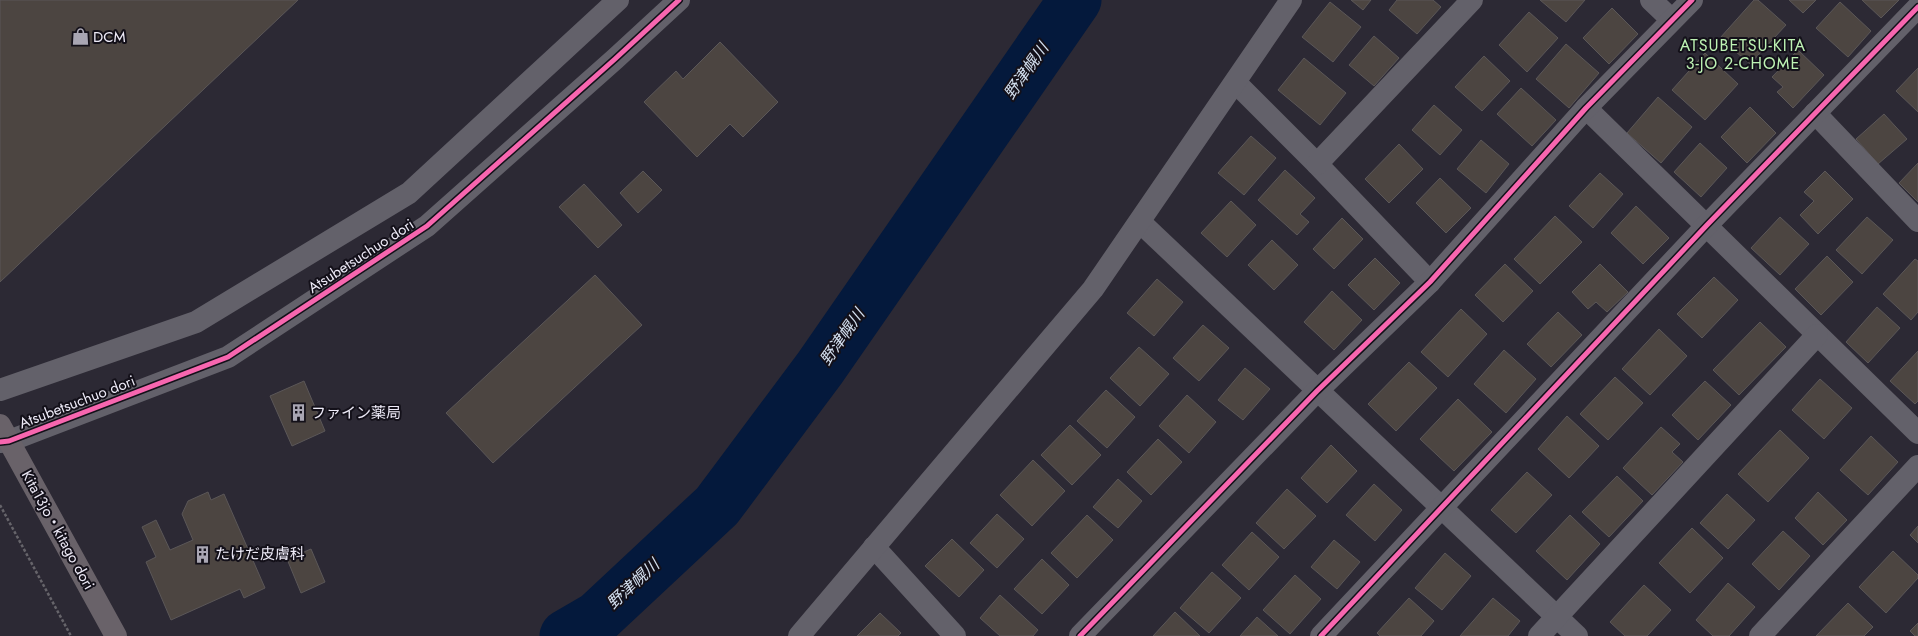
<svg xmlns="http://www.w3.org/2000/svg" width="1918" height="636" font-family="Jost,'Noto Sans JP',sans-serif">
  <rect width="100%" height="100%" fill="#2c2934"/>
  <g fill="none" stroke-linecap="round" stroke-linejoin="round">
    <path stroke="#04193c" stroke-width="53" d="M566 636 597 618 717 506 820 368 1075 0"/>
  </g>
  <g fill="#4c4541" stroke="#5b5758">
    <path d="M0 0H298L0 282Z"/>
    <path d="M1351 0H1371L1363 10Z"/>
    <path d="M1397 0H1433L1441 7 1417 34 1389 10Z"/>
    <path d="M1540 0H1585L1566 22Z"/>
    <path d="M1754 0H1758L1786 25 1750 64 1720 38Z"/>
    <path d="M1789 0H1816L1803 13Z"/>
    <path d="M1862 0H1899L1881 18Z"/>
    <path d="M1330 2 1361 27 1333 62 1302 37Z"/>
    <path d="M1840 2 1871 31 1848 57 1816 28Z"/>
    <path d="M1612 8 1638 34 1609 64 1583 38Z"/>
    <path d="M1529 12 1558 38 1527 72 1499 45Z"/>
    <path d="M1374 36 1399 58 1374 86 1349 65Z"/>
    <path d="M720 42 778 102 743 137 730 124 697 157 644 102 676 71 683 79Z"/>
    <path d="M1566 44 1599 73 1569 108 1536 79Z"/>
    <path d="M1798 50 1824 75 1793 108 1777 92 1783 87 1772 77Z"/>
    <path d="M1705 53 1738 84 1705 120 1672 90Z"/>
    <path d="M1484 56 1510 81 1482 111 1455 87Z"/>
    <path d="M1304 58 1346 93 1320 125 1278 90Z"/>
    <path d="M1918 68V112L1896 91Z"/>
    <path d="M1521 88 1556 120 1532 146 1497 114Z"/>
    <path d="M1658 97 1692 127 1661 163 1627 133Z"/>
    <path d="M1434 105 1462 130 1440 155 1412 130Z"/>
    <path d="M1750 107 1776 133 1747 163 1721 137Z"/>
    <path d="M1884 114 1907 139 1878 164 1856 139Z"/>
    <path d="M1251 136 1276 158 1244 195 1218 173Z"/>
    <path d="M1481 140 1509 164 1486 193 1457 169Z"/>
    <path d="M1700 143 1727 168 1701 197 1674 172Z"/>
    <path d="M1399 144 1423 169 1389 203 1365 179Z"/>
    <path d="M1918 163V202L1899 183Z"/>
    <path d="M1285 170 1315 198 1300 214 1309 222 1297 235 1258 200Z"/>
    <path d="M643 171 662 190 638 213 620 193Z"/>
    <path d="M1825 171 1853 199 1818 234 1800 215 1814 201 1804 192Z"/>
    <path d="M1600 173 1623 194 1593 228 1569 206Z"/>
    <path d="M1440 178 1471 208 1446 233 1416 203Z"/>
    <path d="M584 184 622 225 598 248 559 207Z"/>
    <path d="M1231 201 1256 225 1227 257 1201 233Z"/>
    <path d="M1636 206 1669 238 1643 264 1611 233Z"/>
    <path d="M1555 216 1582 242 1540 284 1514 259Z"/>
    <path d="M1780 217 1809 244 1780 275 1751 248Z"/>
    <path d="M1867 217 1893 240 1862 274 1836 250Z"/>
    <path d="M1342 218 1363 239 1334 269 1313 249Z"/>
    <path d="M1272 240 1298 265 1274 290 1248 265Z"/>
    <path d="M1827 256 1853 282 1821 315 1795 289Z"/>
    <path d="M1375 258 1400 283 1374 310 1348 285Z"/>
    <path d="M1915 259 1918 261V312L1911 320 1883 294Z"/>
    <path d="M1505 264 1533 291 1503 322 1475 295Z"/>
    <path d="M1600 264 1628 292 1607 312 1596 302 1588 309 1572 292Z"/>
    <path d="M595 275 642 325 493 463 446 413Z"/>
    <path d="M1714 277 1738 300 1702 338 1677 314Z"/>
    <path d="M1157 279 1183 302 1154 336 1127 313Z"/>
    <path d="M1332 291 1362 320 1334 350 1304 322Z"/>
    <path d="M1877 307 1900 328 1868 363 1846 342Z"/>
    <path d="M1461 309 1487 334 1448 377 1421 352Z"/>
    <path d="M1558 312 1582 335 1551 367 1527 344Z"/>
    <path d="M1760 322 1786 347 1739 395 1713 370Z"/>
    <path d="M1203 325 1229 348 1199 381 1173 358Z"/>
    <path d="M1659 329 1687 356 1650 395 1622 369Z"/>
    <path d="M1139 347 1169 374 1140 406 1110 378Z"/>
    <path d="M1504 350 1536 379 1506 413 1474 384Z"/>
    <path d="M1918 351V401L1915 404 1890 381Z"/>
    <path d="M1409 362 1437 388 1396 431 1368 404Z"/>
    <path d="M1245 368 1270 389 1243 420 1218 400Z"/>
    <path d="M1615 377 1643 403 1608 440 1580 414Z"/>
    <path d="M1820 379 1852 408 1824 439 1792 410Z"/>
    <path d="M304 381 325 431 292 446 270 396Z"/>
    <path d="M1705 381 1731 405 1698 440 1672 415Z"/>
    <path d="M1106 390 1135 417 1107 448 1077 421Z"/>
    <path d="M1187 395 1216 422 1189 453 1159 426Z"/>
    <path d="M1458 399 1492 432 1454 471 1420 439Z"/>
    <path d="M1567 416 1599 446 1569 478 1538 449Z"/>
    <path d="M1070 425 1101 455 1072 485 1041 455Z"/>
    <path d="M1661 427 1680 444 1672 452 1683 462 1652 495 1623 468Z"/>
    <path d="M1780 430 1809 458 1768 502 1738 474Z"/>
    <path d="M1871 436 1898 462 1868 495 1840 470Z"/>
    <path d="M1158 439 1182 462 1151 495 1127 472Z"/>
    <path d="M1331 445 1357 471 1327 503 1301 478Z"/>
    <path d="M1033 460 1065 491 1032 526 1000 495Z"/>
    <path d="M1527 472 1552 495 1516 533 1491 510Z"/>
    <path d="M1617 476 1643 501 1609 537 1582 512Z"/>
    <path d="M1118 479 1142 501 1118 528 1093 507Z"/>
    <path d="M1374 484 1402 510 1375 541 1346 515Z"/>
    <path d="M1287 489 1316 516 1284 549 1256 523Z"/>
    <path d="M208 492 211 500 224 494 265 588 244 598 240 589 171 620 146 562 156 557 142 527 156 520 170 550 193 540 182 514 188 501Z"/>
    <path d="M1818 492 1847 520 1823 545 1795 518Z"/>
    <path d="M1727 494 1755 520 1728 549 1700 523Z"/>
    <path d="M997 514 1024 539 997 568 970 543Z"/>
    <path d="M1087 515 1113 540 1077 578 1051 553Z"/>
    <path d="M1570 515 1600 544 1567 580 1536 551Z"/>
    <path d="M1918 526V543L1910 535Z"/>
    <path d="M1692 528 1723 558 1690 593 1659 563Z"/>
    <path d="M1783 531 1810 556 1779 590 1752 564Z"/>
    <path d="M1252 532 1279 557 1249 590 1222 565Z"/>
    <path d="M952 539 984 570 959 597 925 566Z"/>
    <path d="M1334 540 1360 562 1337 589 1311 567Z"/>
    <path d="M311 549 325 582 301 593 287 559Z"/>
    <path d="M1893 551 1918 575V578L1886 613 1859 587Z"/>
    <path d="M1445 553 1471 576 1442 610 1415 588Z"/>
    <path d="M1042 559 1069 585 1042 614 1014 589Z"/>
    <path d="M1212 572 1241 598 1209 633 1180 608Z"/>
    <path d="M1295 575 1321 599 1290 634 1263 610Z"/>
    <path d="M1728 583 1755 607 1729 636H1713L1696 620Z"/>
    <path d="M1644 585 1671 610 1647 636H1625L1610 622Z"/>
    <path d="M1000 595 1038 630 1033 636H1000L980 618Z"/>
    <path d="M1409 598 1434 621 1421 636H1380L1377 633Z"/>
    <path d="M1493 598 1520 621 1508 636H1460Z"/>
    <path d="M1848 603 1873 627 1864 636H1816Z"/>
    <path d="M1175 612 1200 636H1153Z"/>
    <path d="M880 613 901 633 898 636H857Z"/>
    <path d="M1257 617 1278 636H1240Z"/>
    <path d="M1918 623V636H1915L1910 631Z"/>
  </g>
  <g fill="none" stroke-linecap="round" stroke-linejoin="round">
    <path stroke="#66646a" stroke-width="2.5" stroke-dasharray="3 2" stroke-linecap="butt" d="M0 505 71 636"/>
    <g stroke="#63616a" stroke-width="22">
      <path d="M1651 0 1672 20"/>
      <path d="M1236 83 1317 164 1430 282"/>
      <path d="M1586 108 1918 433"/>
      <path d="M1815 113 1918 221"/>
      <path d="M1317 164 1472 0"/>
      <path d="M1140 222 1577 636"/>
      <path d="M0 390 196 322 409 193 618 0"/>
      <path d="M0 442 9 441 228 357 427 226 615 59 679 0"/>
      <path d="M874 547 955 636"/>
      <path d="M799 636 1093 289 1291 0"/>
      <path d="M1080 636 1317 391 1430 282 1586 108 1692 0"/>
      <path d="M1321 636 1707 225 1918 7"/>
      <path d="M1539 636 1817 335"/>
      <path d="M1760 636 1918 466"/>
    </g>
    <path stroke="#696269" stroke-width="22" d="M0 425 116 636"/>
    <defs>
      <g id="cycleway">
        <path d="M0 442 9 441 228 357 427 226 615 59 679 0"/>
        <path d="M1080 636 1317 391 1430 282 1586 108 1692 0"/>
        <path d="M1321 636 1707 225 1918 7"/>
      </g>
    </defs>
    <use href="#cycleway" stroke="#131019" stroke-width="8"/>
    <use href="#cycleway" stroke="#f766af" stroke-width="5"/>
  </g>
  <defs>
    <symbol id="shop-bare" viewBox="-9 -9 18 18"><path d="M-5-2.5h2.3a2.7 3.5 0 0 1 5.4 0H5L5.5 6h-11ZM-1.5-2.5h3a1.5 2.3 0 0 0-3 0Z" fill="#a9a6b3" stroke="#131019" stroke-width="2.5" paint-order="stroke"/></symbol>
    <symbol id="building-bare" viewBox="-9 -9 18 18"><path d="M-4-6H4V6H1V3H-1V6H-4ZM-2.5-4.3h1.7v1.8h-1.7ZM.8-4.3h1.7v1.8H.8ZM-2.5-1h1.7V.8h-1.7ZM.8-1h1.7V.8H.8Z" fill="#a9a6b3" stroke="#131019" stroke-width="2.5" paint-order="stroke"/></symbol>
  </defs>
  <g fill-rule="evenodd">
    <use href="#shop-bare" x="68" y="24" width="25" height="25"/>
    <use href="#building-bare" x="286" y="400" width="25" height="25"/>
    <use href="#building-bare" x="190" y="542" width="25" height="25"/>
  </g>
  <g text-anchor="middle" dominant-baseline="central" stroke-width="4" stroke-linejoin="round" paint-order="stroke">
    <g font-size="15" fill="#edeaf7" stroke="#131019" text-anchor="start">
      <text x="93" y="37">DCM</text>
      <text x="311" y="413">ファイン薬局</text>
      <text x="215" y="554">たけだ皮膚科</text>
    </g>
    <g font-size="15" fill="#edeaf7" stroke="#131019">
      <text transform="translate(361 256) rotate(-33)">Atsubetsuchuo dori</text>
      <text transform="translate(77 402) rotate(-21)">Atsubetsuchuo dori</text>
      <text transform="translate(58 530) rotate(61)">Kita13jo・kitago dori</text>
    </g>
    <g font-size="16" letter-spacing="1" fill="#bef3b4" stroke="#131019">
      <text x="1743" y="45">ATSUBETSU-KITA<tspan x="1743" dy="18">3-JO 2-CHOME</tspan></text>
    </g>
    <g font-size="16" font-style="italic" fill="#d4e0f0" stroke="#131019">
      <text transform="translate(1026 71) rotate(-55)">野津幌川</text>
      <text transform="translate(842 337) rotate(-55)">野津幌川</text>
      <text transform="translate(633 584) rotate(-43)">野津幌川</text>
    </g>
  </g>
</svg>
